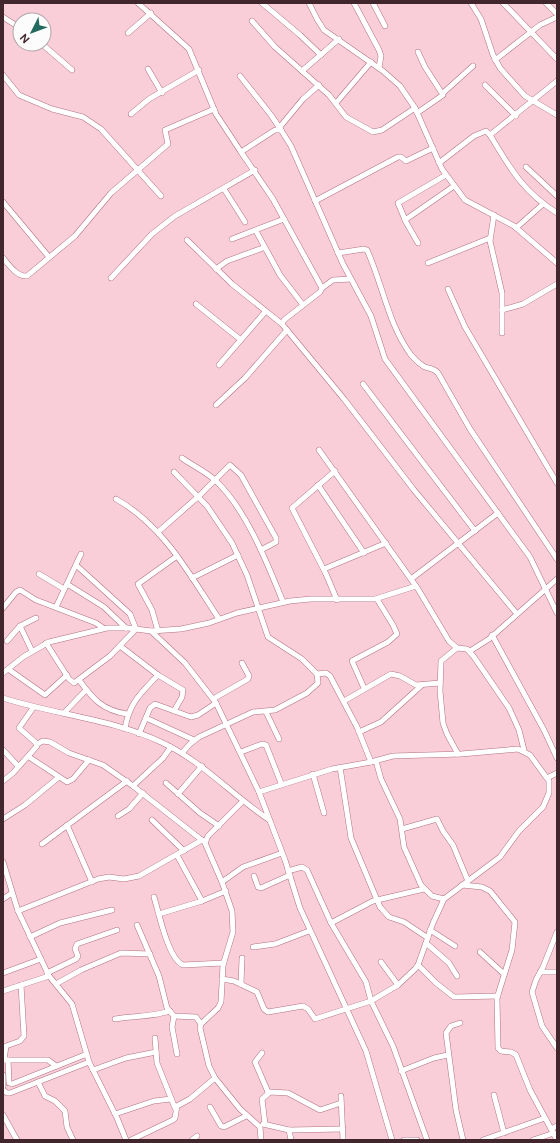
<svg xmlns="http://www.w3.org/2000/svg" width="560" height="1143" font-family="'DM Sans',sans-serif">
  <rect width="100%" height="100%" fill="#f9ced8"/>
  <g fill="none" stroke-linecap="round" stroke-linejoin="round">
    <defs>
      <g id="minor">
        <path d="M138 3 189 49 216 114 241 152 275 130H281L291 146 343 264 371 316 385 359 530 557 557 613"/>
        <path d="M262 3 300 35 321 55"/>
        <path d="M309 3 317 19 324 30 383 71 400 86 415 108 442 169 465 200 514 226 557 263"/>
        <path d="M354 3 379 50 381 56 379 68"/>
        <path d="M373 3 385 26"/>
        <path d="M471 3 481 19 493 55 500 68 525 96 557 115"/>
        <path d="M503 3 557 59"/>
        <path d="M546 3 557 14"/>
        <path d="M3 17 20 28"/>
        <path d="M252 21 275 47 329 95 346 117 373 132 382 130 415 108"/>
        <path d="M128 33 151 13"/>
        <path d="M42 44 72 70"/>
        <path d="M495 60 540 25 557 17"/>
        <path d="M148 69 162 93"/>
        <path d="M302 71 339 39"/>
        <path d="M3 75 19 95 52 109 83 117 101 129 161 196"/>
        <path d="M240 76 271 115 281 130"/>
        <path d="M485 85 516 116"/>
        <path d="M443 93 473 66"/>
        <path d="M336 103 371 62"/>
        <path d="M417 113 443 95 425 67 418 52"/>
        <path d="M131 114 149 99 199 70"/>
        <path d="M279 128 303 99 319 85"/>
        <path d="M490 135 557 81"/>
        <path d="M241 152 273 199 322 288 320 292 284 320 282 324 344 399 414 490 517 614"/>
        <path d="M439 163 474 136 486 131 490 135C510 168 523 192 557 213"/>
        <path d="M526 167 557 196"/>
        <path d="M224 189 245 222"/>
        <path d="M315 201 398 157H401L406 161 433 148"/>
        <path d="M3 202 49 257"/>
        <path d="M494 215 490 241 502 293V333"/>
        <path d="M405 220 454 186"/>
        <path d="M516 228 542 205"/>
        <path d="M256 231 280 275 303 305"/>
        <path d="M232 239 284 219"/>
        <path d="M187 240 232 284 282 324"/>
        <path d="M418 243 406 222 398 203 446 175"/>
        <path d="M338 253 364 249 367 250C383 285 388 324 411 355 415 359 419 364 425 367 431 369 434 368 438 373L470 429 557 559"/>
        <path d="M3 258C9 265 17 277 27 276L75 236 111 193 168 144 165 130 214 109"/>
        <path d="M428 263 490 238"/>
        <path d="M216 269 227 261 263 248"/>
        <path d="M111 278 152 234 175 216 255 170"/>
        <path d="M322 288 333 280 351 279"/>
        <path d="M448 289 465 327 557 483"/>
        <path d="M196 304 241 340"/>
        <path d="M502 310 523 304 557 284"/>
        <path d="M219 365 265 312"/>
        <path d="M363 384 475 531"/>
        <path d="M216 405 245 378 287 330"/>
        <path d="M319 450 418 589 449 641 457 648 467 649 474 657 509 708 519 730 524 750"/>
        <path d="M182 458C193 466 207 472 217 482 247 511 268 565 283 602"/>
        <path d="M335 471 292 508 326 574 337 600"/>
        <path d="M174 472 207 506 232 543 247 575 268 637 302 659 317 674 326 673 330 676 357 727 371 762"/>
        <path d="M318 485 364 553"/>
        <path d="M116 499C164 526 190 575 219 619"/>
        <path d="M158 532 199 496 230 465 241 475 276 538V542L261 550"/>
        <path d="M324 569 386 543"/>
        <path d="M39 574 64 589"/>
        <path d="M192 578 238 555"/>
        <path d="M411 579 498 513"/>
        <path d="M67 584 104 607 126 628"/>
        <path d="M56 607 81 554"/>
        <path d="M3 608 16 592 20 590 36 600 96 623 103 628"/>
        <path d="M20 626 32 651"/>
        <path d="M151 631 181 629 209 623 237 613 290 601 311 599H375L416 586"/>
        <path d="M158 631 152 610 138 584 177 556"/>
        <path d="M492 635 544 730 557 758"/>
        <path d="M7 641 20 626 36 618"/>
        <path d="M46 643 69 679 74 683 110 656 136 629 130 614 76 565"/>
        <path d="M120 646 158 675 183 690 182 697 174 711"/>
        <path d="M457 648 441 661 440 691 443 723 447 734 458 754"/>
        <path d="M470 651 489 639 557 579"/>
        <path d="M8 669 45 695 67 675"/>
        <path d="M3 673 23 657 49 642 107 628H128L151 631 185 663 216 703 259 792 285 860 300 908 366 1051 392 1140"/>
        <path d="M79 680C93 699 102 710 127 714"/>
        <path d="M364 688 352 661 388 642 397 634 393 625 377 599"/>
        <path d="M3 698C56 715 113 719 163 743 203 762 232 795 268 819"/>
        <path d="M213 699 248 679 249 676 242 663"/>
        <path d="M344 701 391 674 400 676 416 685 440 683"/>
        <path d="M266 712 279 739"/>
        <path d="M64 713 86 690"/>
        <path d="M146 718 194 740"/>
        <path d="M125 729C129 703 140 694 158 675"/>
        <path d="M359 732 381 722 422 685"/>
        <path d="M139 734 150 708 155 704 191 717 198 715 216 703"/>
        <path d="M37 744 43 741 50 742 69 753 103 765 133 786 203 841"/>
        <path d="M3 750 18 766"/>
        <path d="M241 752 262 744 266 745 281 783"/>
        <path d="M182 753 190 744 199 737 253 712 275 710 307 693 318 683 317 674"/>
        <path d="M29 757 67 782 73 779 89 760"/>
        <path d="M376 761 381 779 400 819 404 847 421 885 432 896 444 899"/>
        <path d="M340 767 351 838 380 907 389 917 404 922 428 938"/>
        <path d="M313 774 324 813"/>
        <path d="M547 778 557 773"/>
        <path d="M3 781 13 773 37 746 35 742 19 728 33 708"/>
        <path d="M166 783 200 813 219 826"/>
        <path d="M133 786 163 758 171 747"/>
        <path d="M178 794 202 766"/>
        <path d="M243 801 208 836 205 843 222 882 232 911 233 932 223 965 221 1002 218 1008 201 1024 200 1028 209 1066 215 1078 240 1109 260 1127 261 1140"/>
        <path d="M118 816 129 809 143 793"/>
        <path d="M3 819 25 805 59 777"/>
        <path d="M152 820 184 851"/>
        <path d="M67 825 92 882"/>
        <path d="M402 829 437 819 443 831 453 845 468 881"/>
        <path d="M42 844 127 781"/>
        <path d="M177 855 202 901"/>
        <path d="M3 862 18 911 49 976 72 1004 89 1062 117 1118 126 1140"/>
        <path d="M288 871 302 867 307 870 331 923 366 982 371 1001 393 1046 427 1140"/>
        <path d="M254 876 258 887 261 888 290 875"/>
        <path d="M222 882 243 867 282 853"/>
        <path d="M462 885 482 887 490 891 515 922 512 950 497 998 498 1048 501 1051 511 1052 516 1055 530 1090 557 1140"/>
        <path d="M154 897C159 913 168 959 183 965L224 963"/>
        <path d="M3 899 12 893"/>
        <path d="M18 911 98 879 109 877 124 879 139 876 202 840"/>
        <path d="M159 914 202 901 226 891"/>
        <path d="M331 923 373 901 424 889"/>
        <path d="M137 925 159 976 167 1008 174 1016 196 1017 201 1024"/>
        <path d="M430 930 455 946"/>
        <path d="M557 932 543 967 536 980 532 992 542 1026 557 1048"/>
        <path d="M30 937 60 923 112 910"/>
        <path d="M426 943 449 963 457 976"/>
        <path d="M253 947 275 944 309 931"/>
        <path d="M480 952 504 974"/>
        <path d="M381 962 398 985"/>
        <path d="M418 965 436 983 454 997 498 996"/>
        <path d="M540 972H557"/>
        <path d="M3 973 41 959"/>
        <path d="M47 973 76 959 78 956 75 949 77 944 117 930"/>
        <path d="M222 979 234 981 257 992 264 1009 268 1012 303 1006 308 1009 315 1019 371 1001 398 985 415 969 418 965 433 923 444 899 500 857 519 831 543 807 549 793V781L530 755 518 749 461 754 393 756 371 762 332 769 259 792"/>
        <path d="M56 984 81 970 121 953 150 954"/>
        <path d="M241 984 242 958"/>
        <path d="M3 991 49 976"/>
        <path d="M174 1016 172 1027 177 1054"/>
        <path d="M115 1019C134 1016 151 1017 170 1011"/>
        <path d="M460 1023 451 1026 446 1033 456 1110 463 1140"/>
        <path d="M155 1038 157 1063 175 1108"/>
        <path d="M262 1053 255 1062 268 1092"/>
        <path d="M3 1060H48L56 1066"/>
        <path d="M4 1060 6 1046 20 1041 24 1036 21 985"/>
        <path d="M8 1060 9 1083"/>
        <path d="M93 1070 126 1058 156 1052"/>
        <path d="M401 1071 434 1058 448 1055"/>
        <path d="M3 1075V1086"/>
        <path d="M38 1082 45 1096 55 1101 65 1111 67 1127 73 1140"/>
        <path d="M12 1084 87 1054"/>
        <path d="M3 1090 7 1093H10L89 1062"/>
        <path d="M494 1095 504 1133"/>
        <path d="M341 1096 343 1140"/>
        <path d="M210 1107 221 1126 224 1127 246 1116"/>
        <path d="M115 1114 154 1101 171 1099"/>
        <path d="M3 1115 17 1140"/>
        <path d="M263 1124 289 1130 291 1140"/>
        <path d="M265 1124 262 1099 270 1092 288 1093 320 1110 341 1103"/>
        <path d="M551 1129 557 1126"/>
        <path d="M289 1130 343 1129"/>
        <path d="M131 1140 173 1120 175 1118 177 1106 190 1099 215 1078"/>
        <path d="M192 1140 197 1136"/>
        <path d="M404 1140H417"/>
        <path d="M483 1140 545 1118"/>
        <path d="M533 1140 554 1133"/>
      </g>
    </defs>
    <use href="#minor" stroke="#b27183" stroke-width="6"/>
    <use href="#minor" stroke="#fff" stroke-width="5"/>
  </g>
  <rect width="560" height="1143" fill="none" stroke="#41262d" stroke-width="8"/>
  <g transform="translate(32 32) rotate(228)"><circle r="19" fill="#fcfcfc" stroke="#b1a6a9"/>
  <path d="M0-3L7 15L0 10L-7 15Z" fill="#22695f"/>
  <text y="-6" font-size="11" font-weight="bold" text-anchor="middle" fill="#41262d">N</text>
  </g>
</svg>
